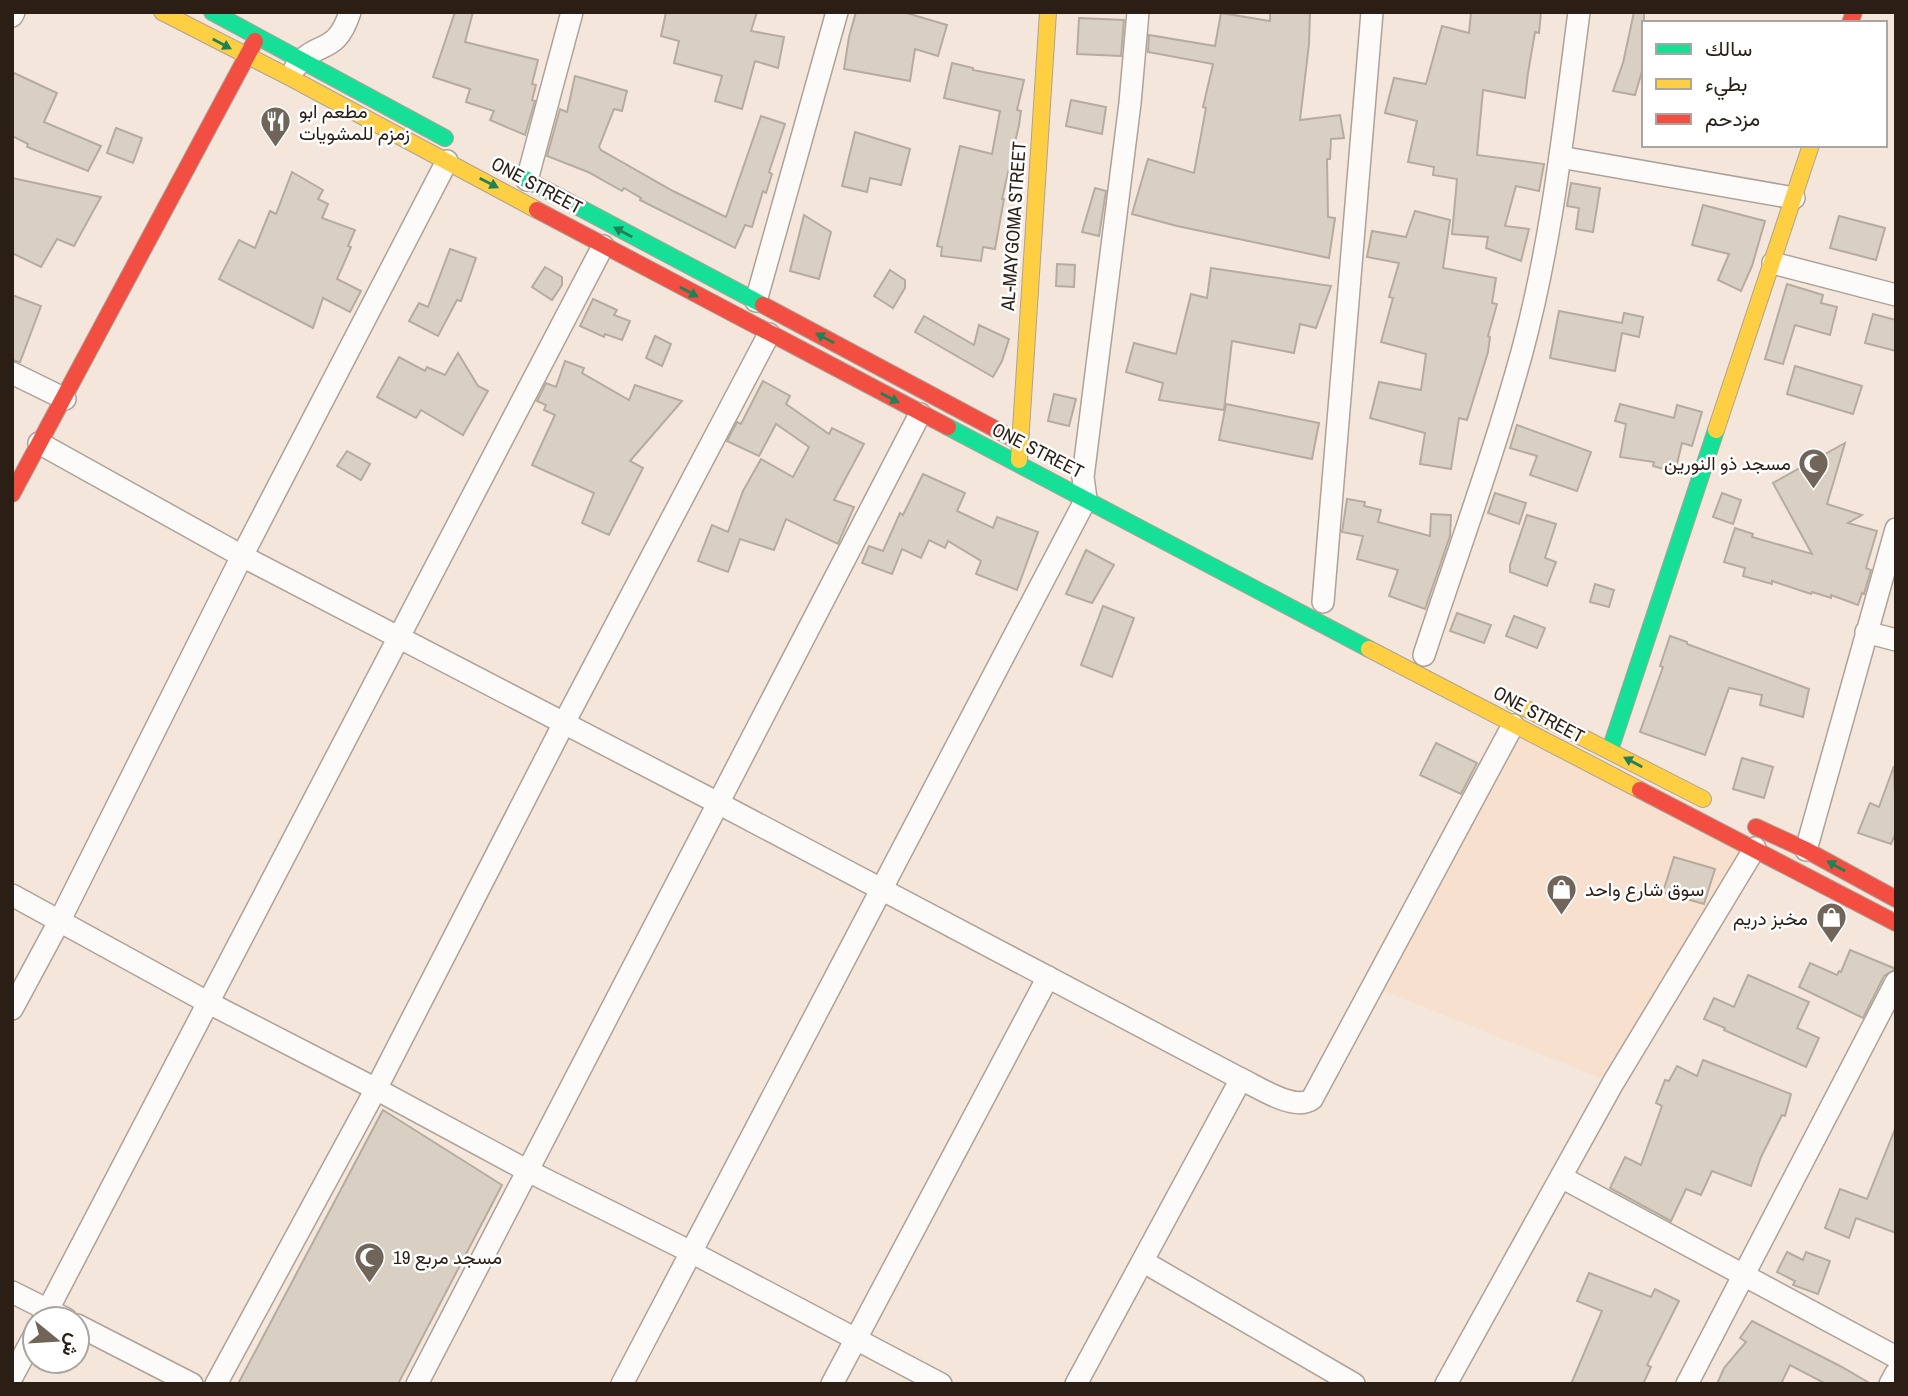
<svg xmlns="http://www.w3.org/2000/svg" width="1908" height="1396" font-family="'Archivo Narrow',Vazirmatn,sans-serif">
  <rect width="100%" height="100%" fill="#f4e6da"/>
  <path fill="#f7e0cd" d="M1514 722 1754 844 1613 1083 1374 987Z"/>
  <g fill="#dacfc3" stroke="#b5ab9f" stroke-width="2">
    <path d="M455 12H473L465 42 538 60 532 84 536 85 532 100 535 101 525 135 490 120 494 111 466 102 470 89 433 77Z"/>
    <path d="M666 12H757L751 31 784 37 778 68 755 61 742 109 715 101 722 76 674 63 679 41 661 36Z"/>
    <path d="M856 12H903L947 25 938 56 915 49 910 81 844 69 849 37Z"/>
    <path d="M1270 12H1310L1309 44 1300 120 1340 115 1344 138 1331 139 1330 159H1327L1328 217 1335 218 1329 258 1177 226 1132 214 1148 159 1194 173 1206 108 1203 107 1213 64 1148 52 1149 35 1215 46 1221 13 1270 21Z"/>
    <path d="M1471 12H1541L1539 33 1535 32 1528 73 1525 98 1483 90 1477 155 1544 164 1539 191 1516 186 1505 226 1529 229 1521 261 1486 248 1488 237 1452 234 1457 179 1433 175 1434 167 1408 162 1417 121 1385 113 1394 78 1426 84 1442 26 1469 33Z"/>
    <path d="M1634 12H1644V64L1635 95 1613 91 1623 63Z"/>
    <path d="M1079 18 1124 20 1121 56 1077 54Z"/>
    <path d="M952 63 973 68V70L1024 80 1017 110 1021 111 1019 125 1002 199H1004L995 249 983 247 981 261 941 256 942 247 937 246 960 146 992 154 1000 111 944 98Z"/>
    <path d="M12 72 57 93 44 122 101 146 88 171 27 147 28 144 12 136Z"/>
    <path d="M575 76 627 91 622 111 614 109 599 147 601 150 673 191 726 217 761 116 785 124 769 172 772 174 766 193 763 191 752 227 745 225 735 248 640 200 641 198 624 188 622 191 588 172 547 156 560 109 567 112Z"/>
    <path d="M1071 100 1106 107 1102 134 1066 126Z"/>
    <path d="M116 128 142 138 133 163 107 153Z"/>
    <path d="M855 132 910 149 901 185 870 178 867 192 842 186Z"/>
    <path d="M292 172 323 190 318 199 328 204 322 218 355 230 348 246 351 247 337 279 361 291 350 312 323 298 313 328 219 279 239 240 255 248 270 211 276 214Z"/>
    <path d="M12 178 101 197 74 246 57 239 41 267 12 253Z"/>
    <path d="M1571 183 1600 188 1593 232 1576 229 1579 208 1567 206Z"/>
    <path d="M1095 188 1106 191 1099 236 1082 232Z"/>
    <path d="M1703 205 1765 221 1752 266 1741 291 1718 280 1729 254 1692 245Z"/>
    <path d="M1415 211 1450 220 1443 268 1496 278 1492 303 1497 304 1488 336 1490 337 1488 352 1467 420 1459 418 1451 469 1420 464 1425 433 1370 418 1379 382 1421 390 1426 354 1381 342 1393 298 1389 297 1399 263 1367 257 1372 231 1406 237Z"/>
    <path d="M804 215 831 232 819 279 790 271Z"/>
    <path d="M1839 216 1885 228 1876 260 1830 248Z"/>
    <path d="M450 249 476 258 461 301 457 300 438 336 409 321 419 303 428 307Z"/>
    <path d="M1057 264 1075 265 1074 287 1056 286Z"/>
    <path d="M545 267 562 277V285L552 300 532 287Z"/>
    <path d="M1211 268 1331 286 1316 328 1300 324 1294 353 1232 341 1224 410 1159 400 1163 383 1126 372 1134 343 1176 354 1191 294 1207 298Z"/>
    <path d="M890 270 905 280V288L893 308 874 296Z"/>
    <path d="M1787 284 1823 295 1821 303 1837 307 1830 335 1795 325 1783 364 1765 359Z"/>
    <path d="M12 295 41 306 20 362 12 360Z"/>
    <path d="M593 299 617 310 614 315 630 321 622 340 605 334 604 337 580 326Z"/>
    <path d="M1559 311 1622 323 1624 313 1643 317 1639 337 1622 333 1615 371 1550 358Z"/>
    <path d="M1873 314 1896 320V351L1865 343Z"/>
    <path d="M924 316 974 345 979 325 1009 339 1002 361 993 377 915 332Z"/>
    <path d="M655 336 671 344 662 366 646 358Z"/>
    <path d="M458 353 478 386 488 391 463 435 421 410 416 418 377 397 399 357 425 371 427 367 445 375Z"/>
    <path d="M565 361 584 368 582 373 629 400 635 385 682 401 630 461 643 468 609 535 582 523 594 493 532 465 555 415 544 410 546 405 537 401 546 383 556 387Z"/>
    <path d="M1795 366 1862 386 1853 414 1787 394Z"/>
    <path d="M763 381 790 396 786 404 829 434 832 428 864 444 834 500 854 507 838 544 786 519 774 550 740 539 728 572 698 561 712 525 728 532 743 491 761 459 793 477 809 447 776 424 759 456 727 441 737 422 741 424Z"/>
    <path d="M1054 394 1076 399 1069 426 1048 421Z"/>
    <path d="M1226 404 1319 423 1312 459 1219 440Z"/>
    <path d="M1620 404 1674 418 1677 405 1702 412 1692 446 1682 443 1675 472 1653 466 1654 462 1620 457 1626 424 1615 421Z"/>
    <path d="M1517 425 1591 452 1577 491 1530 475 1537 456 1510 448Z"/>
    <path d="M1845 443 1827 504 1862 515 1848 523 1877 531 1866 568 1871 570 1864 594 1862 593 1858 605 1831 595V598L1812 592 1811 594 1772 581V584L1743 576 1745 568 1724 562 1735 528 1753 534 1752 537 1812 554 1773 483Z"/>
    <path d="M347 451 370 464 361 480 337 466Z"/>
    <path d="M923 474 965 493 957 511 993 528 997 517 1038 532 1017 590 976 574 981 561 948 541 945 548 929 540 921 558 902 549 892 574 862 563 869 546 883 551 900 513 903 515Z"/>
    <path d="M1495 493 1526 503 1519 524 1488 513Z"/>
    <path d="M1722 493 1741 500 1733 524 1713 517Z"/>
    <path d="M1347 499 1365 502 1364 506 1381 510 1378 522 1430 536 1431 514 1451 515 1450 536 1425 609 1389 596 1398 570 1357 559 1363 536 1342 532Z"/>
    <path d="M1527 515 1556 524 1545 558 1556 562 1547 586 1510 572V565Z"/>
    <path d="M1086 550 1114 565 1092 603 1066 594Z"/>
    <path d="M1595 584 1614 590 1609 607 1590 602Z"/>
    <path d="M1103 606 1134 618 1112 677 1081 665Z"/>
    <path d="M1457 613 1491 625 1484 643 1450 631Z"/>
    <path d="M1514 616 1545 628 1537 648 1506 636Z"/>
    <path d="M1670 636 1687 642V644L1809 689 1803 717 1760 705 1762 695 1729 688 1705 755 1640 732 1663 667 1660 666Z"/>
    <path d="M1436 743 1477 763 1461 794 1420 775Z"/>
    <path d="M1742 758 1773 767 1764 798 1733 789Z"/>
    <path d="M1894 766 1896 832 1891 844 1858 833 1870 803 1879 807Z"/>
    <path d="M1674 857 1715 869 1704 904 1683 898 1682 900 1663 892Z"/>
    <path d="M1850 950 1896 969 1884 976 1863 1018 1799 987 1810 963 1837 975 1839 971 1841 972Z"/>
    <path d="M1748 975 1809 1002 1797 1028 1819 1038 1806 1067 1724 1030 1725 1028 1704 1019 1714 998 1734 1007Z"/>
    <path d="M1703 1060 1791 1094 1785 1116 1782 1115 1761 1157 1751 1186 1712 1171 1701 1195 1686 1189 1671 1221 1610 1188 1625 1157 1641 1165 1662 1106 1656 1103 1665 1080 1669 1081 1677 1066 1697 1076Z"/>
    <path d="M383 1110 502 1185 398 1384H238Z"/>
    <path d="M1895 1129 1896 1233 1856 1218 1849 1238 1825 1228 1840 1189 1867 1199Z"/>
    <path d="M1787 1252 1803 1260 1806 1252 1830 1261 1818 1294 1793 1285 1795 1281 1777 1272Z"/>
    <path d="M1589 1273 1651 1297 1655 1289 1679 1301 1647 1365 1651 1367 1643 1384H1571L1602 1311 1577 1301Z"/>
    <path d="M1752 1321 1840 1366 1871 1384H1826L1790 1365 1781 1384H1717L1724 1368 1746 1342 1740 1338Z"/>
  </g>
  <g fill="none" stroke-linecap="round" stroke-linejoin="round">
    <defs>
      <g id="street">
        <path d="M12 16 14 12"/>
        <path d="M295 68C316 39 336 57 350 12"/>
        <path d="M1560 157 1794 198"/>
        <path d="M527 180 572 12"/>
        <path d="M1773 263 1896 295"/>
        <path d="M756 301 837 12"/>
        <path d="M12 373 65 399"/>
        <path d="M39 443 242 556 718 803 1241 1079C1258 1087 1295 1112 1312 1099L1513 725"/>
        <path d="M1323 602 1372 12"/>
        <path d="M1866 632 1896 640"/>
        <path d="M1424 655C1457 554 1494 454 1522 352 1552 241 1564 126 1579 12"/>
        <path d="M1806 850 1896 529"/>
        <path d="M12 895 207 1002 376 1089 528 1171 691 1252 941 1384"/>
        <path d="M12 1009 60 920 242 556 447 161"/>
        <path d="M1561 1177 1896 1357"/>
        <path d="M1144 1262 1354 1384"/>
        <path d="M12 1292 66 1319"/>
        <path d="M43 1319 603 246"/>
        <path d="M77 1325 192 1384"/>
        <path d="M12 1377 35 1334"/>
        <path d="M216 1384 376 1089 564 723 769 334"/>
        <path d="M417 1384 920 414"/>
        <path d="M622 1384 1086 499 1083 477 1130 103 1138 12"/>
        <path d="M832 1384 1048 977"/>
        <path d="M1076 1384 1241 1079"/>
        <path d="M1446 1384 1613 1083 1755 848"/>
        <path d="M1687 1384 1896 982"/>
        <path d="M1890 1384 1896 1373"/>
      </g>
      <g id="fast">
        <path d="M212 12 445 138"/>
        <path d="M520 176 763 305"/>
        <path d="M948 427 1369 649"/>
        <path d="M1610 750 1716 430"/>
      </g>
      <g id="slow">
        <path d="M162 12 289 77 537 210"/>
        <path d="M1716 430 1811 145"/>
        <path d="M1019 460 1048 12"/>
        <path d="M1369 649 1640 790"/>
        <path d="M1513 702 1703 799"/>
      </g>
      <g id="jam">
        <path d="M1850 23 1854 12"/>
        <path d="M537 210 948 427"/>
        <path d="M763 305 1014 439"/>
        <path d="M12 494 255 41"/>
        <path d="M1640 790 1896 923"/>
        <path d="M1756 827 1806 850 1896 899"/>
      </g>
    </defs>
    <use href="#street" stroke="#aea298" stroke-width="24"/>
    <use href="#fast" stroke="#aea298" stroke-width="18"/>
    <use href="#slow" stroke="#aea298" stroke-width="18"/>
    <use href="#jam" stroke="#aea298" stroke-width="18"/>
    <use href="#street" stroke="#fdfbf9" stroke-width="21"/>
    <use href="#fast" stroke="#16e098" stroke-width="16"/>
    <use href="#slow" stroke="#ffcf43" stroke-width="16"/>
    <use href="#jam" stroke="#f24e42" stroke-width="16"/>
  </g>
  <defs><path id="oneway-solid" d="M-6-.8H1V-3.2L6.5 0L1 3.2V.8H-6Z" transform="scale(1.75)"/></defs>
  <g fill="#208056">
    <use href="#oneway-solid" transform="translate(222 44) rotate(28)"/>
    <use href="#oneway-solid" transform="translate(489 183) rotate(27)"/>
    <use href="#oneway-solid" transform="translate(623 232) rotate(-152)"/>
    <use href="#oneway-solid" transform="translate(689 292) rotate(28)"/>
    <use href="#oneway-solid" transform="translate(825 338) rotate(-152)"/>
    <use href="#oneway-solid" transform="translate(890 398) rotate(28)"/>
    <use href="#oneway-solid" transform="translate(1633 762) rotate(-152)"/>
    <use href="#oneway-solid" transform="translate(1836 866) rotate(-151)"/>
  </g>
  <defs>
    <symbol id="restaurant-pin" viewBox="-11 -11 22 30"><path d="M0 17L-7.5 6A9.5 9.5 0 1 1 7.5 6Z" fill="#71655a" stroke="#fff"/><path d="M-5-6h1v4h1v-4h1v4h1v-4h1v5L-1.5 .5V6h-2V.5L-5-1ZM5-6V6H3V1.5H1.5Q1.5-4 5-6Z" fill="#fff"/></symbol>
    <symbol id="mosque-pin" viewBox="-11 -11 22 30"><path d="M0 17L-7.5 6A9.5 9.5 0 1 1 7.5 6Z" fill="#71655a" stroke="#fff"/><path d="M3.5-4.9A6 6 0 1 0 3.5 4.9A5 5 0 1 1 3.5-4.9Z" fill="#fff"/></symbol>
    <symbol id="shop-pin" viewBox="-11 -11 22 30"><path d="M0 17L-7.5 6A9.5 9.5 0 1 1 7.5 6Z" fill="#71655a" stroke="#fff"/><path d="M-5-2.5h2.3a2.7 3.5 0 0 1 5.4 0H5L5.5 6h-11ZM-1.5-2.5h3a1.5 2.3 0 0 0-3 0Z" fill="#fff"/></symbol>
  </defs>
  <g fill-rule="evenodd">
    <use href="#restaurant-pin" x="258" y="104" width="35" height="47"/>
    <use href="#mosque-pin" x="1796" y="446" width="35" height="47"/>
    <use href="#shop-pin" x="1544" y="872" width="35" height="47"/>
    <use href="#shop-pin" x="1814" y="900" width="35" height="47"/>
    <use href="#mosque-pin" x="352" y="1240" width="35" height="47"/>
  </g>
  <g text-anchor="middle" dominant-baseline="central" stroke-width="5" stroke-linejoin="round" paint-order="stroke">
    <g font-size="19" fill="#2b1f15" stroke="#fff" text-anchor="start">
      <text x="299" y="111">مطعم ابو<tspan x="299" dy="22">زمزم للمشويات</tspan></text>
      <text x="1791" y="463" text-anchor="end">مسجد ذو النورين</text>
      <text x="1585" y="889">سوق شارع واحد</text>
      <text x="1808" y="918" text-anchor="end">مخبز دريم</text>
      <text x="393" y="1257">مسجد مربع 19</text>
    </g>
    <g font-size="19" fill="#2b1f15" stroke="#fff">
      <text transform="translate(537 185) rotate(28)">ONE STREET</text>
      <text transform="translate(1013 226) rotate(-86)">AL-MAYGOMA STREET</text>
      <text transform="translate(1038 450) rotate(27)">ONE STREET</text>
      <text transform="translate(1539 714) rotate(28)">ONE STREET</text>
    </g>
  </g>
  <rect width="1908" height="1396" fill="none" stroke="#2b1f15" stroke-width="28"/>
  <rect x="1642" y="21" width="245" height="126" fill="#ffffff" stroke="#aaa5a1" stroke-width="2"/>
  <rect x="1656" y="44" width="35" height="10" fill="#16e098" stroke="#aaa5a1" stroke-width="2"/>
  <text x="1705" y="56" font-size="21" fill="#2b1f15">سالك</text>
  <rect x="1656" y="79" width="35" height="10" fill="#ffcf43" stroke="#aaa5a1" stroke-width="2"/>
  <text x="1705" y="91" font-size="21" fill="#2b1f15">بطيء</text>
  <rect x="1656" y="114" width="35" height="10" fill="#f24e42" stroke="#aaa5a1" stroke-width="2"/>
  <text x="1705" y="126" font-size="21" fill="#2b1f15">مزدحم</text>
  <g transform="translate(56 1340) rotate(108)"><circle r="33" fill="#ffffff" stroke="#aaa5a1" stroke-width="2"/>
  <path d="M0-5L12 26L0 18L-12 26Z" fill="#71655a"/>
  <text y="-10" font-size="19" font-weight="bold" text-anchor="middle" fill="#2b1f15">ش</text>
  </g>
</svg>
